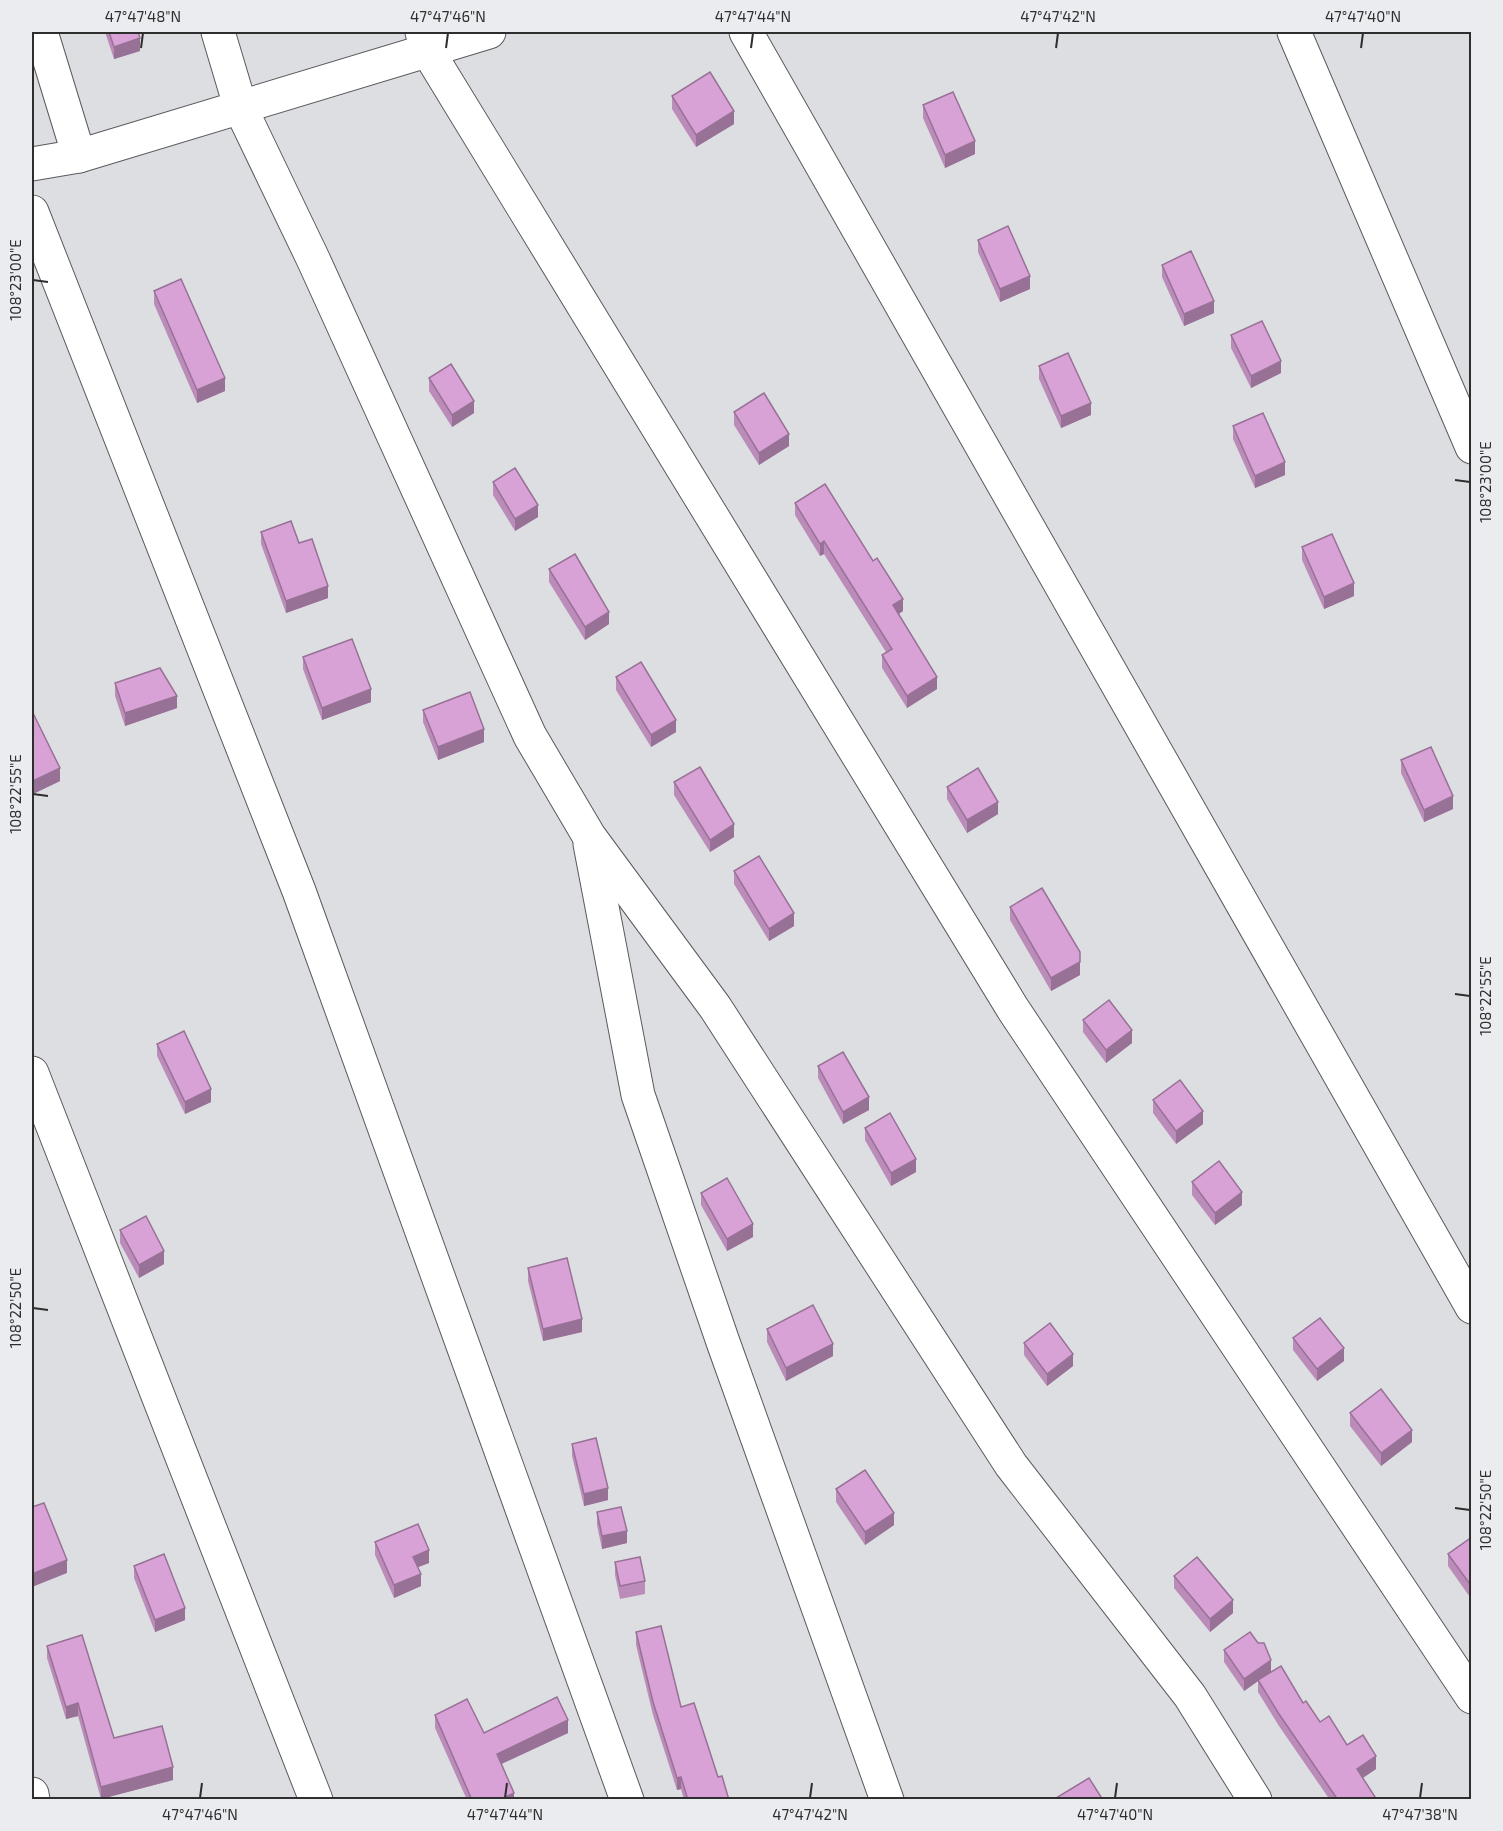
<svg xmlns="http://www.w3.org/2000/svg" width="1503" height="1831" font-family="'Exo 2',sans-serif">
  <rect width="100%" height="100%" fill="#dddee2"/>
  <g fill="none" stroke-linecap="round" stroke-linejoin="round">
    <defs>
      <g id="minor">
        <path d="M41 32 79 156"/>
        <path d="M218 32 241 109 314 261 530 736 589 836 715 1007 1011 1465 1190 1696 1255 1800"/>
        <path d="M422 32 426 48 1013 1009 1472 1697"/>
        <path d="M746 32 1472 1307"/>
        <path d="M1294 32 1472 447"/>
        <path d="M32 164 79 156 489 32"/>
        <path d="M32 212 299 891 627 1800"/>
        <path d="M590 844 638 1095 723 1342 887 1800"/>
        <path d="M32 1073 316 1800"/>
        <path d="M32 1794 33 1800"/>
      </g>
    </defs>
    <use href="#minor" stroke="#595a5d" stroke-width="35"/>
    <use href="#minor" stroke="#fff" stroke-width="33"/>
  </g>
  <g fill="#bb8bb9">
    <path d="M105 32H138L140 51 114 59Z"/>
    <path d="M672 96 734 124 696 147 672 109Z"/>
    <path d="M923 105 975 154 945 168 923 118Z"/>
    <path d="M978 240 1030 289 1000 302 978 252Z"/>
    <path d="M1162 265 1214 313 1184 326 1162 277Z"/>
    <path d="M154 291 225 391 197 403 154 304Z"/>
    <path d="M1231 335 1281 373 1251 388 1231 348Z"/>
    <path d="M1039 366 1091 415 1061 428 1039 379Z"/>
    <path d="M429 378 474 413 452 427 429 391Z"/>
    <path d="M734 412 789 446 759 465 734 425Z"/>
    <path d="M1233 426 1285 475 1255 488 1233 439Z"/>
    <path d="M493 482 538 517 515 531 493 495Z"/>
    <path d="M795 503 903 611 899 614 937 689 907 708 882 668V655L886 652 824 554 820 556 795 515Z"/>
    <path d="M261 532 299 543 328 598 286 613 261 544Z"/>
    <path d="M1302 547 1354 596 1324 609 1302 560Z"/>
    <path d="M549 569 609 624 585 640 549 582Z"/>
    <path d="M303 657 371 702 322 720 303 669Z"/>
    <path d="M616 677 676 732 651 747 616 690Z"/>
    <path d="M115 683 177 708 125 726 115 696Z"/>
    <path d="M423 710 484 742 438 760 423 722Z"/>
    <path d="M32 711 60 781 33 794 32 789Z"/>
    <path d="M1401 760 1453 809 1424 822 1401 773Z"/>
    <path d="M674 782 734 837 710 852 674 795Z"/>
    <path d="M947 787 998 814 967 833 947 799Z"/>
    <path d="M734 871 794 926 769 941 734 884Z"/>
    <path d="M1010 907 1080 975 1051 991 1010 920Z"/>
    <path d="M1083 1020 1132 1043 1106 1063 1083 1032Z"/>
    <path d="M157 1044 211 1102 185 1114 157 1056Z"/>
    <path d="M818 1066 869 1110 843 1124 818 1078Z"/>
    <path d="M1153 1100 1203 1124 1176 1144 1153 1113Z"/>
    <path d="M865 1128 916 1172 891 1186 865 1140Z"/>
    <path d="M1192 1182 1242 1205 1215 1225 1192 1195Z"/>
    <path d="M701 1193 753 1237 727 1251 701 1205Z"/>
    <path d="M120 1230 164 1264 139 1278 120 1243Z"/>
    <path d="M528 1268 582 1332 543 1341 528 1281Z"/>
    <path d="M767 1329 833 1356 786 1381 767 1342Z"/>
    <path d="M1293 1338 1344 1361 1317 1381 1293 1350Z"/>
    <path d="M1024 1343 1073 1366 1047 1386 1024 1355Z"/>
    <path d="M1350 1413 1412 1442 1381 1466 1350 1426Z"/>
    <path d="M572 1444 608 1500 584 1506 572 1456Z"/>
    <path d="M836 1489 894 1525 865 1545 836 1502Z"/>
    <path d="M597 1512 627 1543 602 1549 597 1525Z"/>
    <path d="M1472 1537V1600L1448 1566V1554Z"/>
    <path d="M375 1542 429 1563 418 1567 421 1586 394 1598 375 1555Z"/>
    <path d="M615 1562 645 1581V1594L620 1599 615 1575Z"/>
    <path d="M134 1566 185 1620 155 1632 134 1578Z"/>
    <path d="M1174 1576 1233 1613 1210 1632 1174 1588Z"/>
    <path d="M636 1632 681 1707 729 1800H684L681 1789 677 1790 653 1715 636 1645Z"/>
    <path d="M47 1646 114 1738 173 1780 101 1799 78 1716 66 1719 47 1658Z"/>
    <path d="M1224 1650 1271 1672 1303 1703 1320 1722 1376 1769 1362 1778 1377 1800H1330L1279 1726 1258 1692V1681L1244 1691 1224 1662Z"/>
    <path d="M435 1715 484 1733H568L501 1764 514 1800H467L435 1728Z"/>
  </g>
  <g fill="#987196">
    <path d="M140 38V51L114 59V47Z"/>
    <path d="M734 111V124L696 147V135Z"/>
    <path d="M975 141V154L945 168V155Z"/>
    <path d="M1030 276V289L1000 302V289Z"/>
    <path d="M1214 301V313L1184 326V314Z"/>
    <path d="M1281 361V373L1251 388V376Z"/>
    <path d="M225 378V391L197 403V390Z"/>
    <path d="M474 401V413L452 427V415Z"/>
    <path d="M1091 403V415L1061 428V416Z"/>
    <path d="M789 434V446L759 465V453Z"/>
    <path d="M1285 462V475L1255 488V476Z"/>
    <path d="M538 505V517L515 531V519Z"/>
    <path d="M824 541V554L820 556V544Z"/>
    <path d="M1354 583V596L1324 609V597Z"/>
    <path d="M328 586V598L286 613V601Z"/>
    <path d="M903 599V611L893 617V605Z"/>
    <path d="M609 612V624L585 640V627Z"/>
    <path d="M937 677V689L907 708V696Z"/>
    <path d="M371 689V702L322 720V708Z"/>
    <path d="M32 690H34V702L32 703Z"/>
    <path d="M177 696V708L125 726V713Z"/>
    <path d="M676 720V732L651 747V735Z"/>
    <path d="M484 729V742L438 760V747Z"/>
    <path d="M60 768V781L33 794V781Z"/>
    <path d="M1453 796V809L1424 822V810Z"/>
    <path d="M998 802V814L967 833V820Z"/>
    <path d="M734 824V837L710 852V840Z"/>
    <path d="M794 913V926L769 941V929Z"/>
    <path d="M1080 962V975L1051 991V978Z"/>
    <path d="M1132 1030V1043L1106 1063V1050Z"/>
    <path d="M211 1089V1102L185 1114V1102Z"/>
    <path d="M869 1097V1110L843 1124V1112Z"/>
    <path d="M1203 1111V1124L1176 1144V1131Z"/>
    <path d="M916 1159V1172L891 1186V1173Z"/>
    <path d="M1242 1192V1205L1215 1225V1213Z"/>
    <path d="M753 1224V1237L727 1251V1239Z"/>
    <path d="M164 1251V1264L139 1278V1265Z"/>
    <path d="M582 1319V1332L543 1341V1329Z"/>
    <path d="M833 1344V1356L786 1381V1368Z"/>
    <path d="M1344 1348V1361L1317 1381V1369Z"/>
    <path d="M1073 1354V1366L1047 1386V1374Z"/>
    <path d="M1412 1430V1442L1381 1466V1453Z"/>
    <path d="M608 1488V1500L584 1506V1494Z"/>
    <path d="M894 1513V1525L865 1545V1532Z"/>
    <path d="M627 1531V1543L602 1549V1536Z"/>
    <path d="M429 1550V1563L413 1569V1557Z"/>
    <path d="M67 1560V1573L32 1587V1574Z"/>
    <path d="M421 1574V1586L394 1598V1585Z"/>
    <path d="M1233 1600V1613L1210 1632V1619Z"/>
    <path d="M185 1608V1620L155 1632V1620Z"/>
    <path d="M1271 1660V1672L1244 1691V1679Z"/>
    <path d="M78 1703V1716L66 1719V1707Z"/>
    <path d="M568 1720V1733L497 1766V1754Z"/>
    <path d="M1376 1756V1769L1357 1782V1769Z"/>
    <path d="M173 1767V1780L101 1799V1787Z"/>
    <path d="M681 1777V1789L677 1790V1778Z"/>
    <path d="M514 1793V1800H499Z"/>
  </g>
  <g fill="#d9a2d7" stroke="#987196" stroke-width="1.5">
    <path d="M109 32H138L140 38 114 47Z"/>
    <path d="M710 72 734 111 696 135 672 96Z"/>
    <path d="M953 92 975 141 945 155 923 105Z"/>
    <path d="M1008 226 1030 276 1000 289 978 240Z"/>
    <path d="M1191 251 1214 301 1184 314 1162 265Z"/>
    <path d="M181 279 225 378 197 390 154 291Z"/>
    <path d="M1262 321 1281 361 1251 376 1231 335Z"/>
    <path d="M1068 353 1091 403 1061 416 1039 366Z"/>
    <path d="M451 364 474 401 452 415 429 378Z"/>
    <path d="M764 393 789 434 759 453 734 412Z"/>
    <path d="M1263 413 1285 462 1255 476 1233 426Z"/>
    <path d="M515 468 538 505 515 519 493 482Z"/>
    <path d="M825 484 873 561 877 558 903 599 893 605 937 677 907 696 882 655 892 649 824 541 820 544 795 503Z"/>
    <path d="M291 521 299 543 312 539 328 586 286 601 261 532Z"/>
    <path d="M1332 534 1354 583 1324 597 1302 547Z"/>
    <path d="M575 554 609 612 585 627 549 569Z"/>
    <path d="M352 639 371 689 322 708 303 657Z"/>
    <path d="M641 662 676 720 651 735 616 677Z"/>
    <path d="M160 668 177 696 125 713 115 683Z"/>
    <path d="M470 692 484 729 438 747 423 710Z"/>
    <path d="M32 711 60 768 33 781 32 777Z"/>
    <path d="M1431 747 1453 796 1424 810 1401 760Z"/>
    <path d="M700 767 734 824 710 840 674 782Z"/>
    <path d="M978 768 998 802 967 820 947 787Z"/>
    <path d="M759 856 794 913 769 929 734 871Z"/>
    <path d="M1042 888 1080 952V962L1051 978 1010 907Z"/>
    <path d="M1109 1000 1132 1030 1106 1050 1083 1020Z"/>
    <path d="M184 1031 211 1089 185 1102 157 1044Z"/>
    <path d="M843 1052 869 1097 843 1112 818 1066Z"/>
    <path d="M1180 1080 1203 1111 1176 1131 1153 1100Z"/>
    <path d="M890 1113 916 1159 891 1173 865 1128Z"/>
    <path d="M1219 1161 1242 1192 1215 1213 1192 1182Z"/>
    <path d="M727 1178 753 1224 727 1239 701 1193Z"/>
    <path d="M146 1216 164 1251 139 1265 120 1230Z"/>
    <path d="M567 1258 582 1319 543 1329 528 1268Z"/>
    <path d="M813 1305 833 1344 786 1368 767 1329Z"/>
    <path d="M1320 1318 1344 1348 1317 1369 1293 1338Z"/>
    <path d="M1050 1323 1073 1354 1047 1374 1024 1343Z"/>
    <path d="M1381 1389 1412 1430 1381 1453 1350 1413Z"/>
    <path d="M596 1438 608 1488 584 1494 572 1444Z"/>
    <path d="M865 1470 894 1513 865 1532 836 1489Z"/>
    <path d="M44 1503 67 1560 32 1574V1507Z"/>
    <path d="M621 1507 627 1531 602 1536 597 1512Z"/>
    <path d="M418 1524 429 1550 413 1557 421 1574 394 1585 375 1542Z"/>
    <path d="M1472 1537V1587L1448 1554Z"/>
    <path d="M164 1554 185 1608 155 1620 134 1566Z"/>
    <path d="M640 1557 645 1581 620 1586 615 1562Z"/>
    <path d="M1197 1557 1233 1600 1210 1619 1174 1576Z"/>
    <path d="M661 1626 681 1707 694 1703 718 1777 722 1776 729 1800H688L681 1777 677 1778 653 1702 636 1632Z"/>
    <path d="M1250 1632 1258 1643H1264L1271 1660 1244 1679 1224 1650Z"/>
    <path d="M82 1635 114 1738 162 1726 173 1767 101 1787 78 1703 66 1707 47 1646Z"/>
    <path d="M1281 1666 1303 1703 1306 1701 1320 1722 1329 1716 1347 1745 1363 1735 1376 1756 1357 1769 1377 1800H1338L1279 1714 1258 1680Z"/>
    <path d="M557 1697 568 1720 497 1754 514 1793 499 1800H472L435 1715 467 1699 484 1733Z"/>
    <path d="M1089 1778 1103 1800H1057L1056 1798Z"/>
  </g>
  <path fill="none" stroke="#2e2e2f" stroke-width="2" d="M141 48 143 33M446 48 448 33M751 48 753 33M1056 48 1058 33M1361 48 1363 33M33 280 48 282M1455 480 1470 482M33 794 48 796M1455 994 1470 996M33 1308 48 1310M1455 1508 1470 1510M200 1798 202 1783M505 1798 507 1783M810 1798 812 1783M1115 1798 1117 1783M1420 1798 1422 1783"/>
  <rect width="1503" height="1831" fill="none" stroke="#eaecef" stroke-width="66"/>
  <rect x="33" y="33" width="1437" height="1765" fill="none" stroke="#2e2e2f" stroke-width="2"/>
  <g font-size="15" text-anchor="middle" fill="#2e2e2f">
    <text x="143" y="22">47°47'48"N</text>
    <text x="448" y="22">47°47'46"N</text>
    <text x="753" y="22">47°47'44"N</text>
    <text x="1058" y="22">47°47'42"N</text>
    <text x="1363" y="22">47°47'40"N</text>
    <text transform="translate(16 280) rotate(-90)" y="5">108°23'00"E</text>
    <text transform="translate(1486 482) rotate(-90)" y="5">108°23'00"E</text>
    <text transform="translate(16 794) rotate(-90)" y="5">108°22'55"E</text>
    <text transform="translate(1486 996) rotate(-90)" y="5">108°22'55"E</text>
    <text transform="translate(16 1308) rotate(-90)" y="5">108°22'50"E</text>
    <text transform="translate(1486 1510) rotate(-90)" y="5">108°22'50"E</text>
    <text x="200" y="1820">47°47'46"N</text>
    <text x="505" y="1820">47°47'44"N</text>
    <text x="810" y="1820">47°47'42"N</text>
    <text x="1115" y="1820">47°47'40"N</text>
    <text x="1420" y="1820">47°47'38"N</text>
  </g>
</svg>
